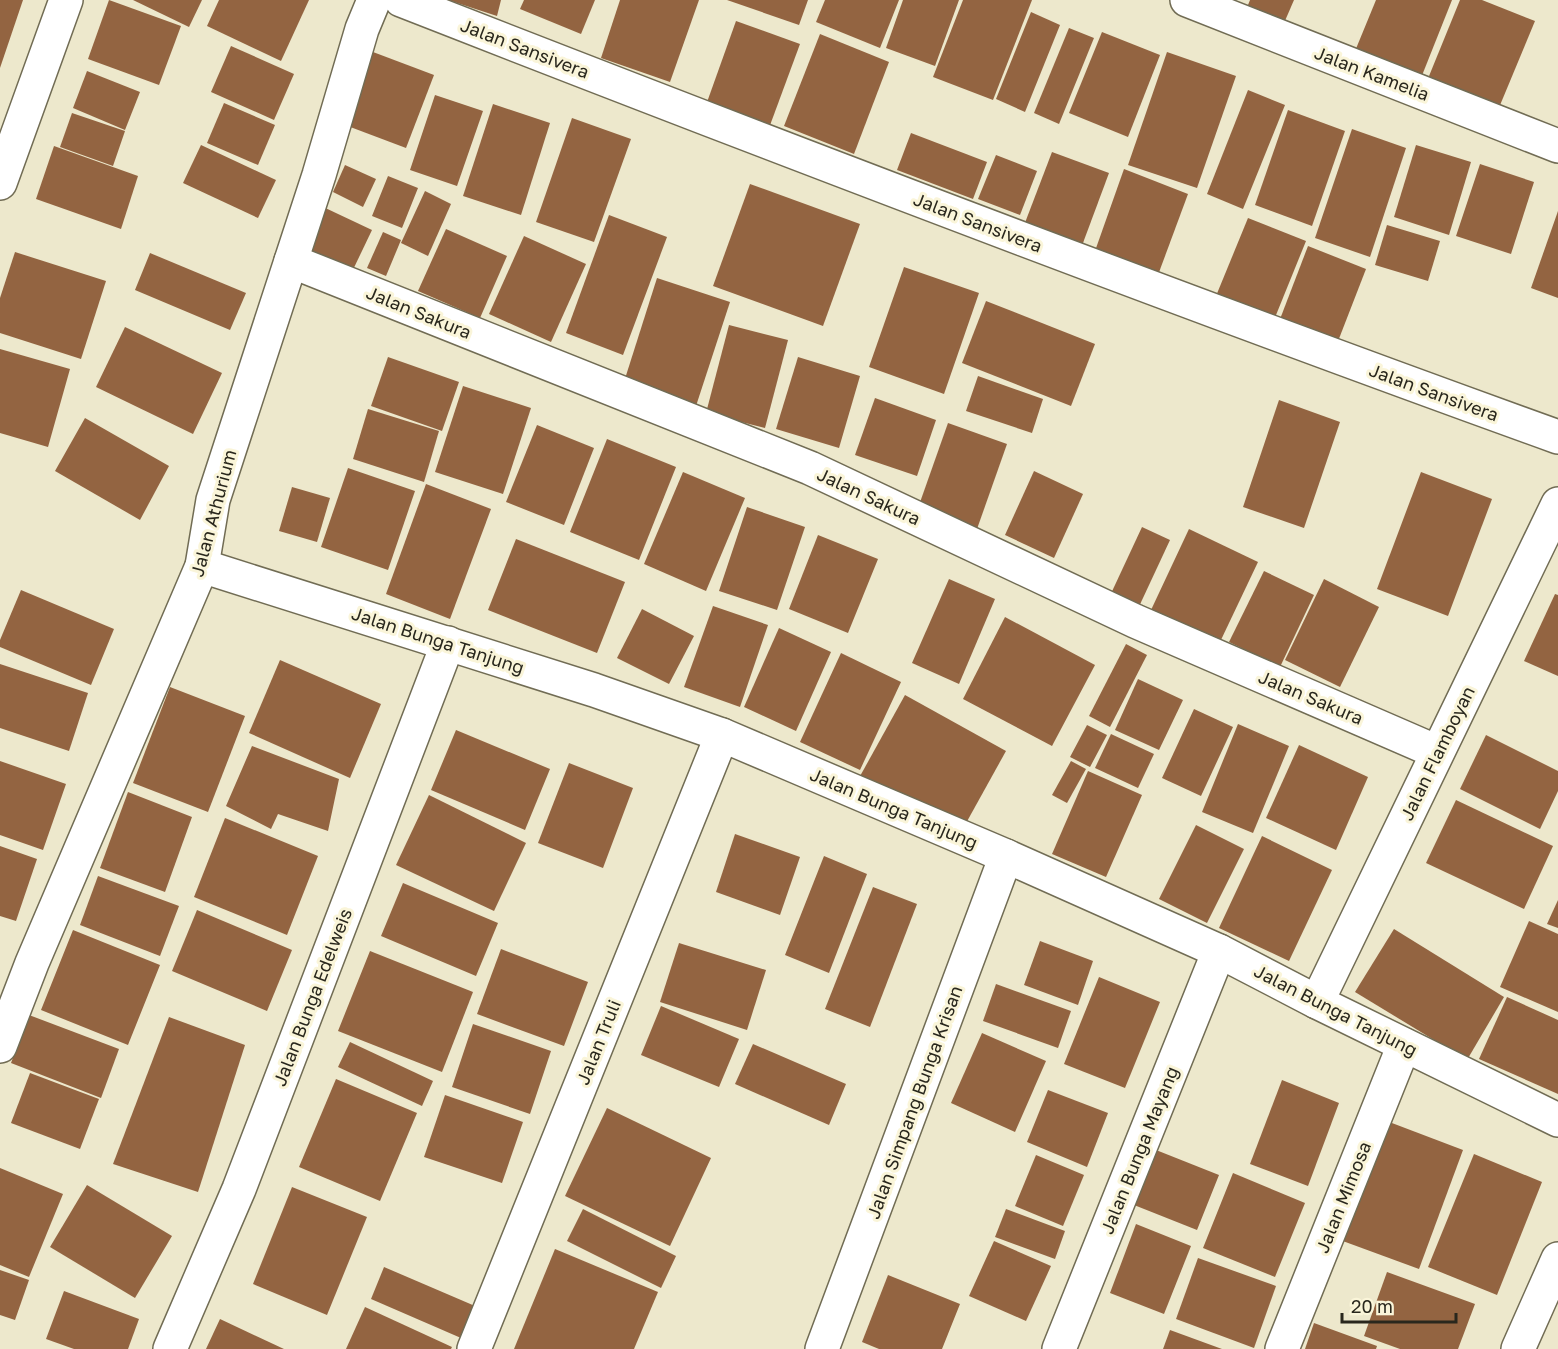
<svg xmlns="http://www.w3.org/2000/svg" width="1558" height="1349" font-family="'Golos Text',sans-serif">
  <rect width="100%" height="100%" fill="#ede8cc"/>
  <g fill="#936441">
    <path d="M0 0H23L0 68Z"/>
    <path d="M109 0 181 26 159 85 88 59Z"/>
    <path d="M133 0H202L189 27Z"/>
    <path d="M219 0H309L281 61 207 26Z"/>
    <path d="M448 0H501L497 16Z"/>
    <path d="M524 0H595L581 34 520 9Z"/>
    <path d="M620 0H699L670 82 601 58Z"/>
    <path d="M727 0H808L799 25Z"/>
    <path d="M825 0H899L880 48 816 22Z"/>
    <path d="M903 0H959L935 66 886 48Z"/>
    <path d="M963 0H1032L993 100 933 77Z"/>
    <path d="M1250 0H1294L1281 30 1244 15Z"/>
    <path d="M1376 0H1452L1419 83 1353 56Z"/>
    <path d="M1460 0H1482L1535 21 1498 110 1427 81Z"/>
    <path d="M1031 12 1060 25 1025 112 996 99Z"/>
    <path d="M736 21 800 44 769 128 706 105Z"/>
    <path d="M1069 28 1094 38 1059 124 1034 113Z"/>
    <path d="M1102 32 1160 55 1128 137 1069 113Z"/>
    <path d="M820 34 889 62 854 154 784 126Z"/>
    <path d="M231 46 294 74 274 120 211 92Z"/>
    <path d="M373 52 434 75 406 148 345 125Z"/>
    <path d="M1167 52 1236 76 1197 188 1128 165Z"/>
    <path d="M87 71 140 92 125 130 73 108Z"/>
    <path d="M1248 90 1285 105 1243 209 1207 194Z"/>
    <path d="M435 95 483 111 457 186 410 170Z"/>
    <path d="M224 103 275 125 258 165 207 143Z"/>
    <path d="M493 104 550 123 521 215 463 196Z"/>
    <path d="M1288 110 1345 131 1312 226 1255 205Z"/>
    <path d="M72 113 125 131 113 166 60 147Z"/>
    <path d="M572 118 631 139 594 242 536 222Z"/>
    <path d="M1352 129 1406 148 1370 257 1315 238Z"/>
    <path d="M911 133 987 162 973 199 897 170Z"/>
    <path d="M201 145 276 180 258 218 183 183Z"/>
    <path d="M1416 145 1471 162 1449 235 1394 217Z"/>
    <path d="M54 146 138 176 121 229 36 199Z"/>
    <path d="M1052 152 1109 173 1080 251 1023 228Z"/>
    <path d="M996 155 1037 171 1020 215 978 199Z"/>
    <path d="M1480 164 1534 182 1511 254 1456 236Z"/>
    <path d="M345 165 376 179 363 207 333 192Z"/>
    <path d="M1124 169 1188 194 1158 275 1095 251Z"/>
    <path d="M388 176 418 188 402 228 372 216Z"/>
    <path d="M750 184 860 224 823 326 713 286Z"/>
    <path d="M425 191 451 204 428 256 401 243Z"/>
    <path d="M319 205 372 230 350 276 297 251Z"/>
    <path d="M1558 211V298L1531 288Z"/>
    <path d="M609 215 667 237 623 355 566 333Z"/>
    <path d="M1248 218 1306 241 1274 320 1216 296Z"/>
    <path d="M1387 225 1440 241 1428 281 1375 265Z"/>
    <path d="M446 229 507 256 480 318 418 291Z"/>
    <path d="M383 232 401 240 386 276 367 268Z"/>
    <path d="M524 236 586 264 551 342 489 314Z"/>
    <path d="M1308 246 1366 269 1335 349 1277 327Z"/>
    <path d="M15 252 106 281 81 359 0 333V298Z"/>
    <path d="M150 253 246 293 230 330 135 290Z"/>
    <path d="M904 267 979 293 944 394 869 367Z"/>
    <path d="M657 278 730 302 695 409 623 385Z"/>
    <path d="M986 301 1095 344 1071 406 962 363Z"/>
    <path d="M729 325 788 340 765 428 706 413Z"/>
    <path d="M125 327 222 373 193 434 96 387Z"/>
    <path d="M0 349 70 369 48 447 0 433Z"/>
    <path d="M388 357 459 382 442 431 371 406Z"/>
    <path d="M798 357 860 376 839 448 776 429Z"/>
    <path d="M978 376 1043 399 1032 433 966 411Z"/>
    <path d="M463 386 531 408 503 494 435 472Z"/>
    <path d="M875 398 936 420 917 476 855 455Z"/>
    <path d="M1279 400 1340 422 1304 528 1243 507Z"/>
    <path d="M368 409 439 431 424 482 353 459Z"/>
    <path d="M85 418 169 466 140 520 55 471Z"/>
    <path d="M948 423 1007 444 977 529 918 508Z"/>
    <path d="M537 425 594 448 564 525 506 502Z"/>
    <path d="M607 439 676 467 639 560 570 532Z"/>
    <path d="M348 468 415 491 388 570 321 547Z"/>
    <path d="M1034 471 1083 494 1054 558 1005 535Z"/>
    <path d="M683 472 745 498 706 591 644 564Z"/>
    <path d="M1421 472 1492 499 1448 616 1377 589Z"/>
    <path d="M426 484 491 509 450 619 386 594Z"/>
    <path d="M292 487 330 498 317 542 279 531Z"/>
    <path d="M747 507 805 527 777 610 719 591Z"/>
    <path d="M1142 527 1170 540 1136 613 1108 600Z"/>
    <path d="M1189 529 1258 562 1220 642 1151 610Z"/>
    <path d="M818 535 878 559 848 633 789 609Z"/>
    <path d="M516 539 625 582 597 653 488 610Z"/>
    <path d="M1264 571 1314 595 1280 667 1229 642Z"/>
    <path d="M949 579 995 599 959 684 912 663Z"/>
    <path d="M1324 579 1379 607 1340 687 1285 660Z"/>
    <path d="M21 590 114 629 91 685 0 647V640Z"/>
    <path d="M1555 594 1558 595V676L1524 661Z"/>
    <path d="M713 606 768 625 740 707 684 687Z"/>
    <path d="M642 609 694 636 669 684 617 658Z"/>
    <path d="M1005 617 1095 665 1052 746 963 699Z"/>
    <path d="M779 628 831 652 796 731 744 707Z"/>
    <path d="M1126 644 1147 655 1110 727 1089 716Z"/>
    <path d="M841 653 901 682 860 770 800 742Z"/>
    <path d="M280 660 381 704 350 778 249 733Z"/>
    <path d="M0 664 88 693 69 751 0 728Z"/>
    <path d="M1138 679 1183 700 1159 750 1115 730Z"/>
    <path d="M170 687 245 716 208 812 133 783Z"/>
    <path d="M905 695 1006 751 960 834 859 778Z"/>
    <path d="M1194 709 1233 727 1201 796 1162 778Z"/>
    <path d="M1238 724 1289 746 1253 833 1202 812Z"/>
    <path d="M1087 725 1107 735 1090 767 1070 757Z"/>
    <path d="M456 730 550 769 525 830 431 790Z"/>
    <path d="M1111 734 1154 754 1138 788 1095 768Z"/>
    <path d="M1486 735 1558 771V791L1540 829 1460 789Z"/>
    <path d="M1299 745 1368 777 1336 850 1266 818Z"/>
    <path d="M252 746 339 779 328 831 278 814 271 829 226 806Z"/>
    <path d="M0 761 66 784 43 850 0 835Z"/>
    <path d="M1071 761 1086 769 1067 803 1052 795Z"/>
    <path d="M569 763 633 788 603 868 538 843Z"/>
    <path d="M1088 771 1142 795 1106 877 1052 854Z"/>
    <path d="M128 792 192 817 165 892 100 868Z"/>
    <path d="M429 795 526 843 494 911 396 865Z"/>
    <path d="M1456 800 1553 846 1524 909 1426 863Z"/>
    <path d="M225 818 318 856 287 935 194 897Z"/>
    <path d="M1196 825 1244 849 1207 923 1159 899Z"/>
    <path d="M735 834 800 857 780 915 716 892Z"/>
    <path d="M1262 836 1332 870 1289 961 1219 928Z"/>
    <path d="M0 846 37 859 16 921 0 916Z"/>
    <path d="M824 856 867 874 829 973 785 955Z"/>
    <path d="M98 876 179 906 160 956 80 925Z"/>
    <path d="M403 883 498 923 476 976 381 936Z"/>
    <path d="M873 887 917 904 870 1027 825 1009Z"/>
    <path d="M1558 900V928L1547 924Z"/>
    <path d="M197 910 292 950 267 1011 172 971Z"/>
    <path d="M1529 921 1558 934V1012L1500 987Z"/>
    <path d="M1394 929 1504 997 1467 1060 1355 992Z"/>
    <path d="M73 930 160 965 128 1045 41 1010Z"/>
    <path d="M1040 941 1093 961 1078 1005 1024 985Z"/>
    <path d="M679 943 766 970 747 1030 660 1002Z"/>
    <path d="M501 949 588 982 564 1046 477 1014Z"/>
    <path d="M370 951 473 992 442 1072 338 1031Z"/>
    <path d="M1099 977 1160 1002 1125 1088 1064 1064Z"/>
    <path d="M996 984 1071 1011 1058 1048 983 1021Z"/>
    <path d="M1507 997 1558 1020V1094L1479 1059Z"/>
    <path d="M661 1006 739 1039 719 1087 641 1055Z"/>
    <path d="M29 1015 119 1049 101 1098 11 1063Z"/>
    <path d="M169 1017 245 1045 198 1192 113 1164Z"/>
    <path d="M473 1024 551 1051 530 1114 452 1087Z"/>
    <path d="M982 1033 1046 1061 1015 1132 951 1103Z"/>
    <path d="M350 1042 433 1081 422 1106 338 1067Z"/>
    <path d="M753 1044 846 1084 829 1125 735 1084Z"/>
    <path d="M30 1073 99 1099 80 1149 11 1123Z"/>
    <path d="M336 1079 417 1113 380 1201 299 1167Z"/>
    <path d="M1282 1080 1339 1103 1308 1186 1250 1164Z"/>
    <path d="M1048 1090 1108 1113 1087 1167 1027 1142Z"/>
    <path d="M445 1095 523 1122 502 1183 424 1157Z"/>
    <path d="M607 1108 711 1158 670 1246 565 1196Z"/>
    <path d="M1384 1120 1463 1150 1419 1269 1340 1240Z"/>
    <path d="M1156 1150 1219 1175 1197 1230 1134 1205Z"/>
    <path d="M1474 1154 1542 1182 1497 1295 1428 1267Z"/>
    <path d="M1036 1155 1084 1175 1063 1226 1015 1206Z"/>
    <path d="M0 1168 63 1194 29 1277 0 1265Z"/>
    <path d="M1233 1173 1305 1203 1275 1277 1203 1248Z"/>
    <path d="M87 1185 172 1236 135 1298 50 1247Z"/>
    <path d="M292 1187 367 1217 327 1315 253 1284Z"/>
    <path d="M583 1209 676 1256 661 1288 567 1241Z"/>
    <path d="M1006 1209 1065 1231 1055 1259 995 1237Z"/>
    <path d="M1136 1224 1191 1246 1164 1314 1110 1293Z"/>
    <path d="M994 1241 1051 1266 1026 1321 969 1296Z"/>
    <path d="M555 1249 658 1292 634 1349H514Z"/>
    <path d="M1198 1258 1276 1286 1254 1348 1176 1319Z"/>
    <path d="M384 1267 475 1306 461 1338 371 1299Z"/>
    <path d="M0 1270 29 1280 15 1320 0 1315Z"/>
    <path d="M1387 1272 1475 1304 1458 1349H1400L1364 1336Z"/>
    <path d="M888 1275 960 1304 942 1349H879L862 1342Z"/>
    <path d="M64 1291 139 1319 128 1349H74L46 1339Z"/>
    <path d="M365 1307 452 1347 451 1349H346Z"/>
    <path d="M220 1319 284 1349H206Z"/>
    <path d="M1314 1323 1377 1346 1376 1349H1305Z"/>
    <path d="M1170 1330 1222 1349H1163Z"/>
  </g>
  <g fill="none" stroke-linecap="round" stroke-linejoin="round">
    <defs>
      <g id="minor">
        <path d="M401 0C785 150 1170 297 1558 437"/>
        <path d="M1187 0 1558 146"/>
        <path d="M0 183 66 0"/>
        <path d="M291 261 810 468 1135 621 1437 752"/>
        <path d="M202 566 594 690 722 735 1006 856 1219 951 1317 1002 1558 1120"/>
        <path d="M1317 1002 1558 504"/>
        <path d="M0 1046 32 963 202 566 213 500 319 175 362 29 374 0"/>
        <path d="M170 1349 239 1189 448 643"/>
        <path d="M474 1349 722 735"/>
        <path d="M822 1349 1006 856"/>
        <path d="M1059 1349 1219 951"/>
        <path d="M1282 1349 1404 1045"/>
        <path d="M1518 1349 1558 1259"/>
      </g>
    </defs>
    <use href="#minor" stroke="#716c54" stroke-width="36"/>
    <use href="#minor" stroke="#fff" stroke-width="33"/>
  </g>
  <g text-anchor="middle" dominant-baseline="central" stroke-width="6" stroke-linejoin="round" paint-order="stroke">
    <g font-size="18" fill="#29271d" stroke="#faf5d9">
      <text transform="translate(525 48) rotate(21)">Jalan Sansivera</text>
      <text transform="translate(1372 73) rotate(21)">Jalan Kamelia</text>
      <text transform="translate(978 222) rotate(21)">Jalan Sansivera</text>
      <text transform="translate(419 312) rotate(22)">Jalan Sakura</text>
      <text transform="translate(1434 392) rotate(20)">Jalan Sansivera</text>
      <text transform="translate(869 496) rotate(25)">Jalan Sakura</text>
      <text transform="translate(213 513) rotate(-75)">Jalan Athurium</text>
      <text transform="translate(438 640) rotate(18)">Jalan Bunga Tanjung</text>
      <text transform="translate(1311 697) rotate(23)">Jalan Sakura</text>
      <text transform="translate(1437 753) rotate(-64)">Jalan Flamboyan</text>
      <text transform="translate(894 808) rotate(23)">Jalan Bunga Tanjung</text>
      <text transform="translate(312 997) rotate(-69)">Jalan Bunga Edelweis</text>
      <text transform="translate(1336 1010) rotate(27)">Jalan Bunga Tanjung</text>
      <text transform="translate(598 1042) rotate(-68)">Jalan Truli</text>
      <text transform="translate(914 1102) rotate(-70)">Jalan Simpang Bunga Krisan</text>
      <text transform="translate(1139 1150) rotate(-68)">Jalan Bunga Mayang</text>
      <text transform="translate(1343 1197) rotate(-68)">Jalan Mimosa</text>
    </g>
  </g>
  <path d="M1342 1313v9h114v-9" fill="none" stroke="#29271d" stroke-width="3"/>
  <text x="1351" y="1313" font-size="18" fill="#29271d" stroke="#faf5d9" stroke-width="4.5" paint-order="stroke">20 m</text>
</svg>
